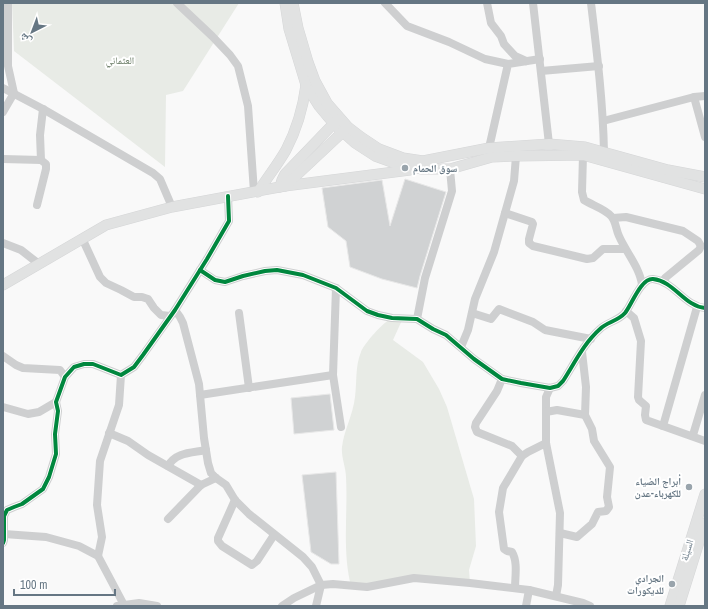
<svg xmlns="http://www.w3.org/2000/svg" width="708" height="609" font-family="'Archivo Narrow','Noto Naskh Arabic',sans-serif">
  <rect width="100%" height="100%" fill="#f9f9f9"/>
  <g fill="#e8ebe6">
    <path d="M12 3H239L183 91 166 95 165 167 14 51Z"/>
    <path d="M403 318 393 340 423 362 439 389 447 407 474 499 476 546 469 570 470 583 414 578 351 586C342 551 348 514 346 477 346 468 341 457 342 447 344 430 353 415 355 397 357 383 355 366 361 352 363 345 384 321 391 319 394 318 399 318 403 318Z"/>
  </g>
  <g fill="#d0d2d3" stroke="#e8e8e8">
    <path d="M405 179 446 192 420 276 417 288 382 279 350 267 346 241 328 227 322 188 382 180 390 226Z"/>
    <path d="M330 394 334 430 294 434 291 398Z"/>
    <path d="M336 472 339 564H331L311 552 302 475Z"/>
  </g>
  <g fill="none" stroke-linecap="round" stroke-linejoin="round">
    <defs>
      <g id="major">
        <path d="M285 3 289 29 306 85 319 106 334 124 355 143 375 156 400 165 422 169H450L492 157 516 156 583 155 705 189"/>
        <path d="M293 3 298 28 308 62 315 81 327 103 348 127 361 137 379 149 403 158 423 161 489 148 549 144 585 147 668 170 705 177"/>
        <path d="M285 186 410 170"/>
        <path d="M280 187 282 180 285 174 338 119"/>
        <path d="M258 192C267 178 278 164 286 150 297 129 303 108 306 85"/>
        <path d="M3 285 106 225 172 207 285 186 347 128"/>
        <path d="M670 606 705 494"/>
        <path d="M679 606 705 523"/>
      </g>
    </defs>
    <use href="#major" stroke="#d5d6d7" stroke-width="11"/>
    <g stroke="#cecfd0" stroke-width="8">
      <path d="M177 3 212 36 230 55 238 66 248 106 254 192"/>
      <path d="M385 3 407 26 449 42 485 59 508 64"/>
      <path d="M487 3 491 23 501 36 504 44 515 56 526 61"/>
      <path d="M533 3 549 144"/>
      <path d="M591 3C597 53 603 102 604 152"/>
      <path d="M541 71 599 66"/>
      <path d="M3 88 43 109 153 173 160 179 172 207"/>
      <path d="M694 97 705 137"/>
      <path d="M3 112 14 93 8 66V3"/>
      <path d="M603 121 694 97 705 96"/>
      <path d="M489 148 508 64 540 59"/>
      <path d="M583 155 582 192 584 200C592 205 605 209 611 216 616 221 616 230 619 236 626 252 640 268 642 285"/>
      <path d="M3 159 41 160 40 135 43 109"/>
      <path d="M37 205 46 169V164L41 160"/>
      <path d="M505 213 532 222 533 224 529 239V243L533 246 587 259 593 258 603 249H625"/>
      <path d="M613 218 626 217 683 231 698 241 701 246 699 250 665 278V282"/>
      <path d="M82 238 100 277 106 283 121 290 134 297H142L148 299 154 308 161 315 170 316"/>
      <path d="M3 243 21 250 39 264"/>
      <path d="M200 270 215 280 225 282 243 276 265 271 277 270 303 275 336 288 367 311 378 315 392 318 417 319 433 329 446 335 474 359 502 379 521 383 550 388 558 386 563 381C574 364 584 343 600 329 607 322 618 321 625 313 632 304 641 278 653 279 674 281 684 306 705 308"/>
      <path d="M336 288 333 375 341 427"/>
      <path d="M175 310 180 317 183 323 199 384 204 438 208 463 211 473 216 478 226 485 235 500 249 514 303 557 312 567 321 585 316 606"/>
      <path d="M626 311 634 318 641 341 638 397 639 400 646 406 645 415 646 420 705 441"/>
      <path d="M239 313 249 388"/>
      <path d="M472 313 491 319 499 309 533 322 545 330 591 339"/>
      <path d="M417 319 425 278 452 191 450 169"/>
      <path d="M461 347 468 330 475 299 494 252 514 181 516 156"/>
      <path d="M3 356 16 365 23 368 60 370 65 377"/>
      <path d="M121 375 119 405 100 461 97 505 102 537 98 556 124 605"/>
      <path d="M502 379 497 391 476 423 475 427 477 432 512 446 522 456"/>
      <path d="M550 388 546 397V443L560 513 558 585 556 596"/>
      <path d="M200 395 333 375"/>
      <path d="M3 407 28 414 39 412 56 402"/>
      <path d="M546 412 557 410 585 415"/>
      <path d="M663 426 697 307"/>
      <path d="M109 433 128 441 148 455 201 485"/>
      <path d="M693 435 705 395"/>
      <path d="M168 466C176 452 191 453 206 450"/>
      <path d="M235 500 218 538V541L222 546 252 565 257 561 274 535"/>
      <path d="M168 519 201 485 216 478"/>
      <path d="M560 533 577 537 592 524 598 512 606 511 609 507 607 497 610 467 594 441 592 429 585 415 586 387 582 352"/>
      <path d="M4 534 46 537 79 546 98 556"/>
      <path d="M3 543 4 540V516L7 510 14 507 22 504 43 489 49 477 56 454 55 434 58 411 56 402 65 377 74 367 84 364H93L121 375 134 367 143 355 175 310 207 259 229 221 228 196"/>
      <path d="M515 588C515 577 518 562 512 552L507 551 504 549 499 512 503 488 522 456 528 452 546 443"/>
      <path d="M117 606 139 603 157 606"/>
      <path d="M282 606 294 598 321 585 333 584 367 587 414 578 470 583 529 590 583 603 590 606"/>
      <path d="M526 606 529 590"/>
    </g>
    <use href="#major" stroke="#e1e2e2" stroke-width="10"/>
    <defs>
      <g id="cycleway">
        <path d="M200 270 215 280 225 282 243 276 265 271 277 270 303 275 336 288 367 311 378 315 392 318 417 319 433 329 446 335 474 359 502 379 521 383 550 388 558 386 563 381C574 364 584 343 600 329 607 322 618 321 625 313 632 304 641 278 653 279 674 281 684 306 705 308"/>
        <path d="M3 543 4 540V516L7 510 14 507 22 504 43 489 49 477 56 454 55 434 58 411 56 402 65 377 74 367 84 364H93L121 375 134 367 143 355 175 310 207 259 229 221 228 196"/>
      </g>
    </defs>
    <use href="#cycleway" stroke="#fff" stroke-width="6"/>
    <use href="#cycleway" stroke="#00873e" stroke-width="4"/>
  </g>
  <g fill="#99a4ac" stroke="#fff" stroke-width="1.5">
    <circle cx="405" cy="168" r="4"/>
    <circle cx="689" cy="487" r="4"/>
    <circle cx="672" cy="584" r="4"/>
  </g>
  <g text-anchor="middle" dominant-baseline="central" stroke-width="4" stroke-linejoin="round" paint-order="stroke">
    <g font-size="10" fill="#687a64" stroke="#fff">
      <text x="120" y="60">العثماني</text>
    </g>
    <g font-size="10" font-weight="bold" fill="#657683" stroke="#fff" text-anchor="end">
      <text x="413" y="168" text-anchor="start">سوق الحمام</text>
      <text x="681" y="481">أبراج الضياء<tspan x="681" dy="12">للكهرباء-عدن</tspan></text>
      <text x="664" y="578">الجرادي<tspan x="664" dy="12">للديكورات</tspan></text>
    </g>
    <g font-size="10" fill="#657683" stroke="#fff">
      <text transform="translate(687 550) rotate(-73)">السيلة</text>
    </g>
  </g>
  <rect width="708" height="609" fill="none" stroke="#657683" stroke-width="8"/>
  <g transform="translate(32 32) rotate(222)" stroke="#ffffff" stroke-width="3" paint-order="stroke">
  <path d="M0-3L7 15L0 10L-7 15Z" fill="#657683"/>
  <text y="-6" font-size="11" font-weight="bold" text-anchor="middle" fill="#657683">ش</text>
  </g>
  <path d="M14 589v6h101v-6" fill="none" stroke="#657683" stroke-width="2"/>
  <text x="20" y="589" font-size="12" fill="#657683" stroke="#ffffff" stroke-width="3" paint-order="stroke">100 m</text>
</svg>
